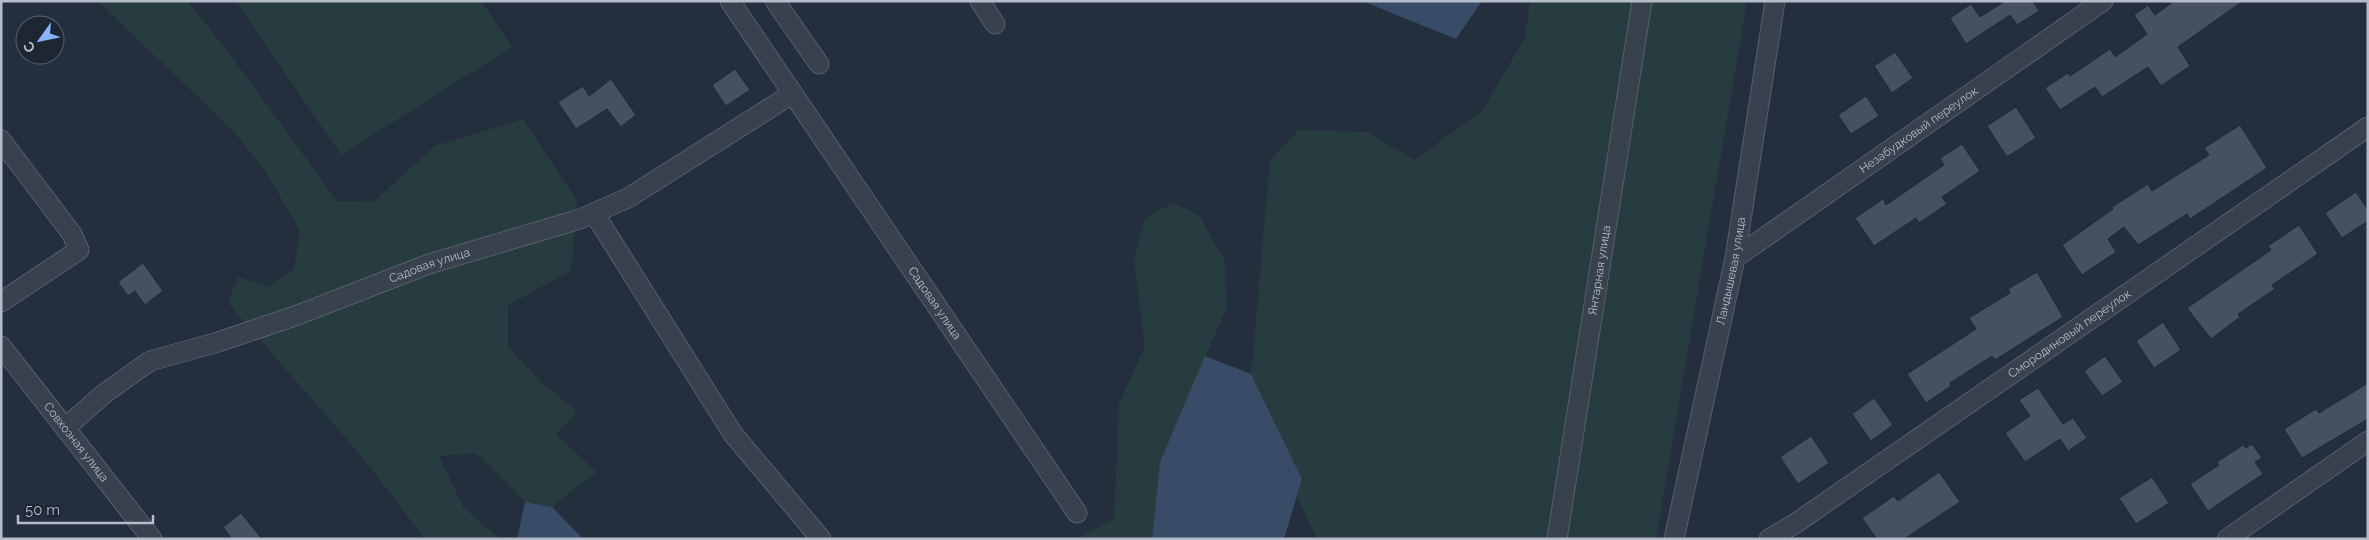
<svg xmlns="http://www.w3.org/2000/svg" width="2369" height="540" font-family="Raleway,sans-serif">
  <rect width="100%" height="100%" fill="#242f3e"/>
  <g fill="#263c3f">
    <path d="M97 1H187L229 53 337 201 373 202 435 146 523 119 577 201 571 271 508 305V347L543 384 578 412 556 434 596 472 552 507 525 502 476 453 439 456 463 507 500 539H425L363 458 228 303 238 277 268 287 294 269 300 231 265 170 228 125Z"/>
    <path d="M236 1H481L512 47 341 155Z"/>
    <path d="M1530 1H1747L1656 539H1317L1297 496 1302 479 1251 374 1270 160 1299 130 1368 132 1414 160 1481 112 1525 38Z"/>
    <path d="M1173 203 1199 215 1225 261 1227 307 1160 462 1152 539H1076L1114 520 1119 404 1145 346 1134 261 1145 218Z"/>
  </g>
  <g fill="#394c67">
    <path d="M1362 1H1482L1456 39Z"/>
    <path d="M1205 356 1251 374 1302 479 1284 539H1152L1160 462Z"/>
    <path d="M525 502 552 507 583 539H517Z"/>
  </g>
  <g fill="#455162" stroke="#1f2835">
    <path d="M2002 1H2033L2039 11 2017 25 2010 15 1966 44 1950 18 1971 4 1980 17 2002 3Z"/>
    <path d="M2174 1H2243L2178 47 2190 66 2161 86 2148 67 2102 97 2095 87 2060 110 2045 88 2068 73 2070 76 2110 49 2115 57 2147 34 2134 15 2148 5 2155 15Z"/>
    <path d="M1895 52 1913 78 1892 93 1874 66Z"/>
    <path d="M735 69 750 90 726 106 712 85Z"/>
    <path d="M611 79 636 115 621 127 607 109 576 129 558 102 583 86 589 96Z"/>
    <path d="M1866 96 1879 116 1851 134 1838 115Z"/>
    <path d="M2016 107 2036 138 2007 157 1987 126Z"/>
    <path d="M2240 125 2267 168 2190 219 2187 214 2138 245 2124 227 2108 239 2116 252 2082 275 2062 245 2113 209 2112 207 2148 184 2152 191 2209 155 2204 148Z"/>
    <path d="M1962 144 1980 171 1942 197 1947 204 1919 223 1916 218 1874 246 1855 218 1883 199 1886 205 1944 165 1940 158Z"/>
    <path d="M2356 192 2368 210V221L2342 238 2325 213Z"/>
    <path d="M2299 225 2318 254 2272 285 2275 289 2238 314 2240 317 2211 339 2187 308 2271 250 2268 246Z"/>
    <path d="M143 263 163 291 145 305 135 291 128 296 118 282Z"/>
    <path d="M2037 272 2063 317 1995 360 1992 356 1950 383 1951 386 1926 403 1907 374 1976 329 1969 318 2010 293 2008 289Z"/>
    <path d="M2163 322 2181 350 2154 368 2136 341Z"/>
    <path d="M2105 356 2123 382 2102 396 2084 371Z"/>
    <path d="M2368 383V419L2302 458 2284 429 2316 409 2319 413Z"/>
    <path d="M2038 388 2063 424 2073 418 2087 438 2068 451 2060 439 2025 462 2005 433 2030 416 2019 400Z"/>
    <path d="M1874 398 1893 425 1871 441 1852 414Z"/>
    <path d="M1811 436 1829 463 1798 484 1780 457Z"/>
    <path d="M2252 444 2262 458 2255 462 2263 474 2208 511 2190 484 2219 465 2217 462 2243 445 2246 448Z"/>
    <path d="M1939 472 1960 502 1904 539H1877L1862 518 1894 496 1898 501Z"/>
    <path d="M2152 477 2169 503 2136 524 2119 498Z"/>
    <path d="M241 513 262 539H232L223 527Z"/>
  </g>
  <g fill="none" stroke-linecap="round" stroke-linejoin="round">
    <defs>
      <g id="minor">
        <path id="s1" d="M730 1 1077 513"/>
        <path d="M775 1 819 64"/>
        <path d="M980 1 995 24"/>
        <path d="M1 140 72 234 79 250 1 302"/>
        <path d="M594 213 733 434 821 539"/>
        <path id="s2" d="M1735 258 2103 1"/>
        <path id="s3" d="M1 346 152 539"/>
        <path id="s4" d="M65 428 105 393 150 361 218 342 295 316 429 264 580 219 628 198 792 94"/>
        <path id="s5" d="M1557 539 1642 1"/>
        <path id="s6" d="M1674 539 1735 258 1775 1"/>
        <path id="s7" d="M1769 539 1796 523 2368 127"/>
        <path d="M2227 539 2368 441"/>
      </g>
    </defs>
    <use href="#minor" stroke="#565f6c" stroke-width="21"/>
    <use href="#minor" stroke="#38414e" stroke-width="19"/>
  </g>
  <g text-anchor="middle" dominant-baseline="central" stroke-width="5" stroke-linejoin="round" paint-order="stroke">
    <g font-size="12" fill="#b4bcc9" stroke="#1d2633">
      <text stroke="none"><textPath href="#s2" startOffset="224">Незабудковый переулок</textPath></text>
      <text stroke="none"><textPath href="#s4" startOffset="404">Садовая улица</textPath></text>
      <text stroke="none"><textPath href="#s5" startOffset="272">Янтарная улица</textPath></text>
      <text stroke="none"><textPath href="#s6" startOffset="274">Ландышевая улица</textPath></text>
      <text stroke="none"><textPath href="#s1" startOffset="365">Садовая улица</textPath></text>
      <text stroke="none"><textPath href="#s7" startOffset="364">Смородиновый переулок</textPath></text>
      <text stroke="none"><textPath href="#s3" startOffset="122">Совхозная улица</textPath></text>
    </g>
  </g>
  <rect width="2369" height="540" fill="none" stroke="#b4bcc9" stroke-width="5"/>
  <g transform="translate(40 40) rotate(237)"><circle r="24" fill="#1d2633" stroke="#59626f"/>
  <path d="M0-4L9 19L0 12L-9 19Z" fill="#8ab4f8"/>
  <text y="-8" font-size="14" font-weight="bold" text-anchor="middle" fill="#b4bcc9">С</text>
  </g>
  <path d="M18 515v8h135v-8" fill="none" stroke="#b4bcc9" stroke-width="2.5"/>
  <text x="25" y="515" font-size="15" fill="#b4bcc9" stroke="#1d2633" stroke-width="4" paint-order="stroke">50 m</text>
</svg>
